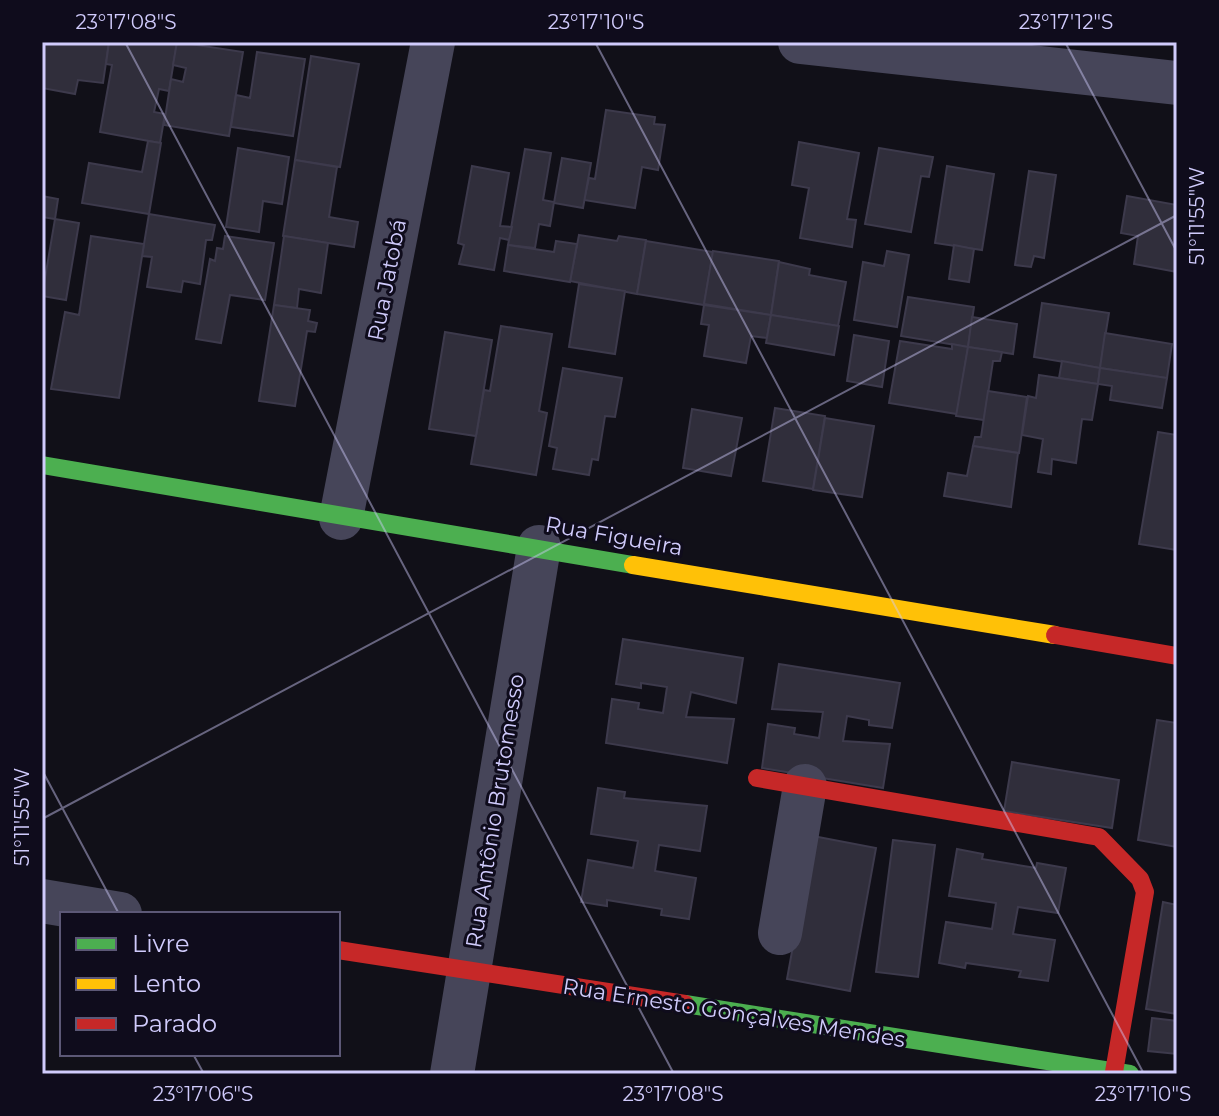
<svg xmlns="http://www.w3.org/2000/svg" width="1219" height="1116" font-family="Montserrat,sans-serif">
  <rect width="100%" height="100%" fill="#111018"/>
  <g fill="#302e3b" stroke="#3d3a4c" stroke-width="2">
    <path d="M42 42H109L103 83 78 80 75 94 42 88Z"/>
    <path d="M109 42H177L169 91 159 89 154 112 165 114 160 143 100 132 112 65 106 64Z"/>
    <path d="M177 42 243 52 229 136 164 125 171 79 183 82 186 68 173 65Z"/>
    <path d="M257 52 305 59 293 136 231 127 236 95 250 98Z"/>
    <path d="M311 56 359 64 340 167 295 160Z"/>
    <path d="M606 110 655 117 654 124 665 125 658 170 642 167 635 208 584 200 589 178 595 179Z"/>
    <path d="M148 141 161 143 149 214 82 203 89 163 142 172Z"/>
    <path d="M799 142 859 153 847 219 856 220 852 247 800 238 809 188 792 185Z"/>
    <path d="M238 148 289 157 282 204 263 201 259 232 226 227Z"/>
    <path d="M879 148 933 157 929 177 921 176 911 232 865 224Z"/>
    <path d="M525 149 551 153 543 200 554 202 550 226 539 224 535 248 508 245Z"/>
    <path d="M562 158 591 163 583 208 554 203Z"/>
    <path d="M295 160 337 167 329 217 358 222 354 247 283 236Z"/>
    <path d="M472 166 509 173 500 226 512 227 509 240 500 238 494 270 459 264 464 245 458 243Z"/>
    <path d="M947 166 994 174 982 250 935 243Z"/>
    <path d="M1029 171 1056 175 1044 258 1034 256 1031 267 1015 265Z"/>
    <path d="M42 196 58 199 55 219 42 217Z"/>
    <path d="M1127 196 1177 205V272L1134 264 1138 236 1121 233Z"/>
    <path d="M149 214 215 225 212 240H206L200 284 183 281 181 292 147 287 152 257 142 256Z"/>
    <path d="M55 219 79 223 66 300 42 296Z"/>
    <path d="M579 235 617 241 619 236 646 240 637 294 570 281Z"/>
    <path d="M91 236 144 244 119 398 51 389 65 312 79 315Z"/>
    <path d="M225 236 274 243 265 300 230 295 221 343 196 339 210 259 215 261 217 248 223 249Z"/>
    <path d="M284 236 328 243 321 293 299 289 297 308 274 305Z"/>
    <path d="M556 241 577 244 570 282 504 271 508 245 554 252Z"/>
    <path d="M646 241 713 252 704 305 637 294Z"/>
    <path d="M954 245 974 249 969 282 949 279Z"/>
    <path d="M713 251 779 261 771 315 704 304Z"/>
    <path d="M887 251 909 255 897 327 854 320 863 262 884 266Z"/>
    <path d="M779 262 810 269 809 275 846 282 838 326 771 315Z"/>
    <path d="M579 284 625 291 615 354 569 347Z"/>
    <path d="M908 297 974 307 968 347 901 336Z"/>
    <path d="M1042 303 1109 313 1100 368 1034 357Z"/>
    <path d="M274 305 310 310 308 321 317 323 315 332 307 331 295 406 259 401Z"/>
    <path d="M704 305 771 315 767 338 751 336 746 363 704 356 709 325 701 324Z"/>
    <path d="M771 315 839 326 834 355 766 343Z"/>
    <path d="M972 317 1017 324 1013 354 968 347Z"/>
    <path d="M501 326 552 334 539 411 547 413 536 475 471 464 484 390 490 391Z"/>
    <path d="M445 332 492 340 476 436 429 429Z"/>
    <path d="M1105 333 1172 344 1167 378 1100 368Z"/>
    <path d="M854 335 889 341 882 387 847 381Z"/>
    <path d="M900 341 952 349V344L968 347 957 414 889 403Z"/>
    <path d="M968 347 1002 352 1000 361H993L984 420 956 416Z"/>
    <path d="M1062 361 1100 368 1098 384 1059 378Z"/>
    <path d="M563 368 622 378 615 417 605 416 598 460 592 459 589 475 553 469 557 448 549 446Z"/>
    <path d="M1100 368 1167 378 1162 408 1110 400 1112 386 1098 384Z"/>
    <path d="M1039 375 1098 384 1092 420 1082 419 1076 463 1052 459 1051 474 1038 472 1043 439 1022 435 1028 396 1036 398Z"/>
    <path d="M988 391 1027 397 1019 453 973 446 975 437H981Z"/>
    <path d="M775 408 825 416 813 489 763 481Z"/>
    <path d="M692 409 742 418 731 476 683 468Z"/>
    <path d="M825 418 874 426 862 497 813 490Z"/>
    <path d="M1158 432 1177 435V550L1139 544Z"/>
    <path d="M973 446 1018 453 1011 507 944 496 948 473 967 476Z"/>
    <path d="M623 639 743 658 736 703 691 692 686 717 734 719 727 763 606 743 612 699 639 703 638 709 663 713 667 687 641 683V688L616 684Z"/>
    <path d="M779 664 900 683 892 728 869 725V720L847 716 843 741 890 744 883 788 762 768 768 724 795 728 794 734 819 738 823 712 772 709Z"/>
    <path d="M1157 720 1177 723V847L1138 840Z"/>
    <path d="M1012 762 1119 780 1112 828 1004 811Z"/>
    <path d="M598 788 625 792 624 798 707 806 700 851 659 845 655 871 696 878 689 919 661 915 662 909 607 900V906L581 902 588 860 633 868 638 841 591 834Z"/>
    <path d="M813 836 876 848 850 991 787 979Z"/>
    <path d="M893 840 935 845 918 977 876 972Z"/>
    <path d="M957 849 983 854 982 859 1036 868 1037 863 1066 868 1058 913 1018 907 1013 934 1055 940 1048 981 1019 977 1021 971 966 963 965 968 939 963 946 922 992 929 996 903 949 896Z"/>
    <path d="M1163 902 1177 905V1014L1146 1009Z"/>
    <path d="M1152 1018 1177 1021V1054L1148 1051Z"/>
  </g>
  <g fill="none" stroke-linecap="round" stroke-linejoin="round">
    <g stroke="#464559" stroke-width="44">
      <path d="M800 42 1177 83"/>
      <path d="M341 518 433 42"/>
      <path d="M42 901 120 914"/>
      <path d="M780 933 805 786"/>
      <path d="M452 1074 539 547"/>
    </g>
    <g stroke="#4caf50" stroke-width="18">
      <path d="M42 465 633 565"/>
      <path d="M685 1004 1130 1074"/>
    </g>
    <path stroke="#ffc107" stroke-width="18" d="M633 565 1055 635"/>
    <g stroke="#c62828" stroke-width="18">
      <path d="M1055 635 1177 656"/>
      <path d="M757 778 1099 837 1140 879 1145 892 1114 1072"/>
      <path d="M338 950 685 1004"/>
    </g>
  </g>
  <path fill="none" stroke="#d0cbfc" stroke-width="2" stroke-opacity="0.45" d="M125 42 674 1074M595 42 1144 1074M1065 42 1177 252M42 770 119 914M42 819 1177 215M193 1054 204 1074"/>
  <g text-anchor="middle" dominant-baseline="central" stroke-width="6" stroke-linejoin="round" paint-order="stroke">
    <g font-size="22" fill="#d0cbfc" stroke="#0f0c1c">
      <text transform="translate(387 280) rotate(-79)">Rua Jatobá</text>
      <text transform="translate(614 536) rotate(10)">Rua Figueira</text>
      <text transform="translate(495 811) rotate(-81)">Rua Antônio Brutomesso</text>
      <text transform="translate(734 1013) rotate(9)">Rua Ernesto Gonçalves Mendes</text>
    </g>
  </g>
  <rect width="1219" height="1116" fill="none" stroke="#0f0c1c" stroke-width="88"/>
  <rect x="60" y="912" width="280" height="144" fill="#0f0c1c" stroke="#5c5876" stroke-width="2"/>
  <rect x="76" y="938" width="40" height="12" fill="#4caf50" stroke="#5c5876" stroke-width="2"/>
  <text x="132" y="952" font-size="24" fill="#d0cbfc">Livre</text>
  <rect x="76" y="978" width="40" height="12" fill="#ffc107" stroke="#5c5876" stroke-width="2"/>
  <text x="132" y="992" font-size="24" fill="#d0cbfc">Lento</text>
  <rect x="76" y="1018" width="40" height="12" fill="#c62828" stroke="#5c5876" stroke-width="2"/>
  <text x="132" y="1032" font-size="24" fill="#d0cbfc">Parado</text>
  <rect x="44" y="44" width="1131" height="1028" fill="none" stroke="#d0cbfc" stroke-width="3"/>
  <g font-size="20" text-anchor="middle" fill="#d0cbfc">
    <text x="126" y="29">23°17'08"S</text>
    <text x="596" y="29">23°17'10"S</text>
    <text x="1066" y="29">23°17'12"S</text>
    <text transform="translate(1197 216) rotate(-90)" y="7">51°11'55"W</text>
    <text transform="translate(22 817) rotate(-90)" y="7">51°11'55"W</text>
    <text x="203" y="1101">23°17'06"S</text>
    <text x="673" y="1101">23°17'08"S</text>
    <text x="1143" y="1101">23°17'10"S</text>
  </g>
</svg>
